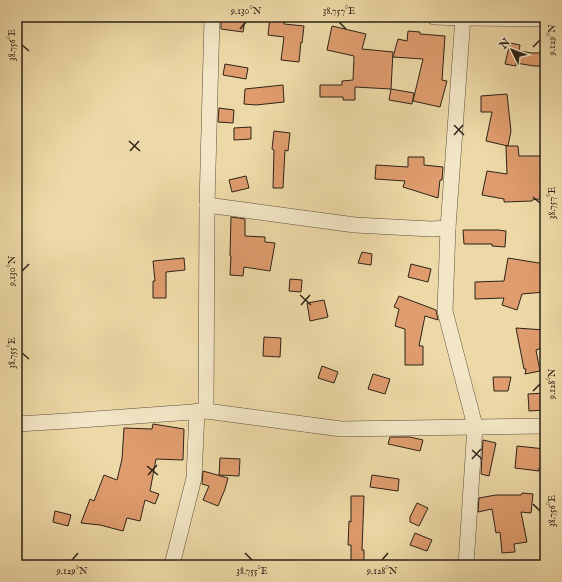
<svg xmlns="http://www.w3.org/2000/svg" width="562" height="582" font-family="'IM FELL English',serif">
  <rect width="100%" height="100%" fill="#edd9a7"/>
  <filter id="stains"><feTurbulence type="fractalNoise" baseFrequency=".005" numOctaves="4"/><feColorMatrix values="0 0 0 0 .2 0 0 0 0 .09 0 0 0 0 .02 0 0 0 .5 -.17"/></filter>
  <radialGradient id="worn" r=".72"><stop offset=".6" stop-color="#630" stop-opacity="0"/><stop offset="1" stop-color="#630" stop-opacity=".3"/></radialGradient>
  <g fill="#df9c6e" stroke="#2d2318">
    <path d="M221 17 245 19 243 32 221 29Z"/>
    <path d="M270 17 285 18 284 24 304 26 302 43 301 42 299 62 281 60 284 37 268 35Z"/>
    <path d="M332 26 366 34 362 49 393 52 391 89 355 87V100H343V97H320V85H342V81L353 80 354 56 327 50Z"/>
    <path d="M408 31 420 32V34L445 36 442 80 447 81 440 107 413 101 423 59 393 57 398 39 407 41Z"/>
    <path d="M510 43 520 45 519 51 532 53H545V66H534L516 63V66L505 64Z"/>
    <path d="M225 64 248 68 246 79 223 75Z"/>
    <path d="M283 85 284 102 256 105 244 104 245 89Z"/>
    <path d="M391 89 414 93 412 104 389 100Z"/>
    <path d="M507 94 511 131 508 146 486 141 492 112H481V96Z"/>
    <path d="M219 108 234 110 233 123 218 122Z"/>
    <path d="M251 127V139L234 140V128Z"/>
    <path d="M274 131 290 133 288 151 285 150 283 188H273L274 150 272 149Z"/>
    <path d="M506 146H518L519 156H545V198L532 200V201L504 202V199L482 195 487 171 507 174Z"/>
    <path d="M408 157H424V165L443 167 442 180H440L438 198 403 187 405 181 375 179 376 165 408 167Z"/>
    <path d="M246 176 249 188 232 192 229 180Z"/>
    <path d="M231 217 245 219V236L265 237V242L275 243 270 271 244 267 243 276 230 275 231 256H230Z"/>
    <path d="M463 230H498L506 231 505 247 492 246V244H464Z"/>
    <path d="M362 252 372 254 371 265 358 263Z"/>
    <path d="M184 258 185 270 166 272V298H153V281H155L153 261Z"/>
    <path d="M508 258 545 264V292L522 294 517 310 502 305 504 298 475 299V282L504 281Z"/>
    <path d="M411 264 431 269 428 282 408 277Z"/>
    <path d="M290 279 302 280 301 292 289 291Z"/>
    <path d="M399 296 436 310 438 320 425 316 419 346H423V365H405V329L395 326 399 309 394 307Z"/>
    <path d="M324 300 328 317 310 321 307 303Z"/>
    <path d="M516 328 545 330V347L536 350 540 371 525 374 526 369H524Z"/>
    <path d="M264 337 281 338 280 357 263 356Z"/>
    <path d="M322 366 338 372 334 383 318 378Z"/>
    <path d="M373 374 390 379 385 394 368 389Z"/>
    <path d="M493 377H511L508 391H494Z"/>
    <path d="M545 393V410L529 411 528 394Z"/>
    <path d="M153 424 184 429 183 460 156 459 150 491 159 494 155 504 145 500 140 521 127 518 123 531 100 525 81 523 90 499 94 501 104 475 117 480 122 459 124 428 152 429Z"/>
    <path d="M390 437H410L423 440 420 451 388 444Z"/>
    <path d="M483 440 496 443 489 476 481 474Z"/>
    <path d="M517 446 545 449V468H539V471L515 468Z"/>
    <path d="M220 458 240 459 239 476 219 475Z"/>
    <path d="M203 471 228 478 225 489 218 506 203 500 209 486 202 484Z"/>
    <path d="M372 475 399 479 398 491 370 487Z"/>
    <path d="M522 493 533 494 531 513 521 512 527 542 514 544 515 552 502 553 500 532 496 533 492 509 478 512 479 498 496 495H521Z"/>
    <path d="M351 496H364L362 550H364V565H351V545H348L349 521 351 522Z"/>
    <path d="M417 503 428 508 419 526 410 522V517Z"/>
    <path d="M55 511 71 515 68 526 53 522Z"/>
    <path d="M415 533 432 540 427 551 410 545Z"/>
  </g>
  <g fill="none" stroke-linecap="round" stroke-linejoin="round">
    <defs>
      <g id="minor">
        <path d="M212 17 207 205 206 411 341 429 545 426"/>
        <path d="M434 17 463 18 545 19"/>
        <path d="M463 17 448 228 445 311 475 426 466 565"/>
        <path d="M207 205 355 225 431 229 448 228"/>
        <path d="M17 424 67 421 206 411"/>
        <path d="M172 565 194 478 197 411"/>
      </g>
    </defs>
    <use href="#minor" stroke="#5d503c" stroke-width="16"/>
    <use href="#minor" stroke="#f3e6c6" stroke-width="15"/>
  </g>
  <path fill="none" stroke="#2d2318" stroke-width="1.5" d="M339 22 346 29M240 29 246 22M22 45 29 51M533 47 540 40M454 125 464 135M454 135 463 125M129 141 140 151M130 151 139 141M533 197 540 203M22 271 29 264M300 295 311 305M301 305 310 295M22 353 29 359M533 391 540 384M472 450 482 459M472 459 481 449M147 466 158 475M148 475 157 465M533 504 540 511M245 553 252 560M72 560 78 553M382 560 388 553"/>
  <rect width="562" height="582" fill="none" stroke="#edd9a7" stroke-width="44"/>
  <g transform="translate(512 50) rotate(312)" stroke="#f3e6c6" stroke-width="3" paint-order="stroke">
  <path d="M0-3L7 15L0 10L-7 15Z" fill="#2d2318"/>
  <text y="-6" font-size="11" font-weight="bold" text-anchor="middle" fill="#2d2318">N</text>
  </g>
  <rect x="22" y="22" width="518" height="538" fill="none" stroke="#2d2318" stroke-width="1.5"/>
  <g font-size="10" text-anchor="middle" fill="#2d2318">
    <text x="246" y="14">9.130°N</text>
    <text x="339" y="14">38.757°E</text>
    <text transform="translate(551 40) rotate(-90)" y="4">9.129°N</text>
    <text transform="translate(11 45) rotate(-90)" y="4">38.756°E</text>
    <text transform="translate(551 203) rotate(-90)" y="4">38.757°E</text>
    <text transform="translate(11 271) rotate(-90)" y="4">9.130°N</text>
    <text transform="translate(11 353) rotate(-90)" y="4">38.755°E</text>
    <text transform="translate(551 384) rotate(-90)" y="4">9.128°N</text>
    <text transform="translate(551 511) rotate(-90)" y="4">38.756°E</text>
    <text x="72" y="574">9.129°N</text>
    <text x="252" y="574">38.755°E</text>
    <text x="382" y="574">9.128°N</text>
  </g>
  <rect width="100%" height="100%" filter="url(#stains)"/>
  <rect width="100%" height="100%" fill="url(#worn)"/>
</svg>
